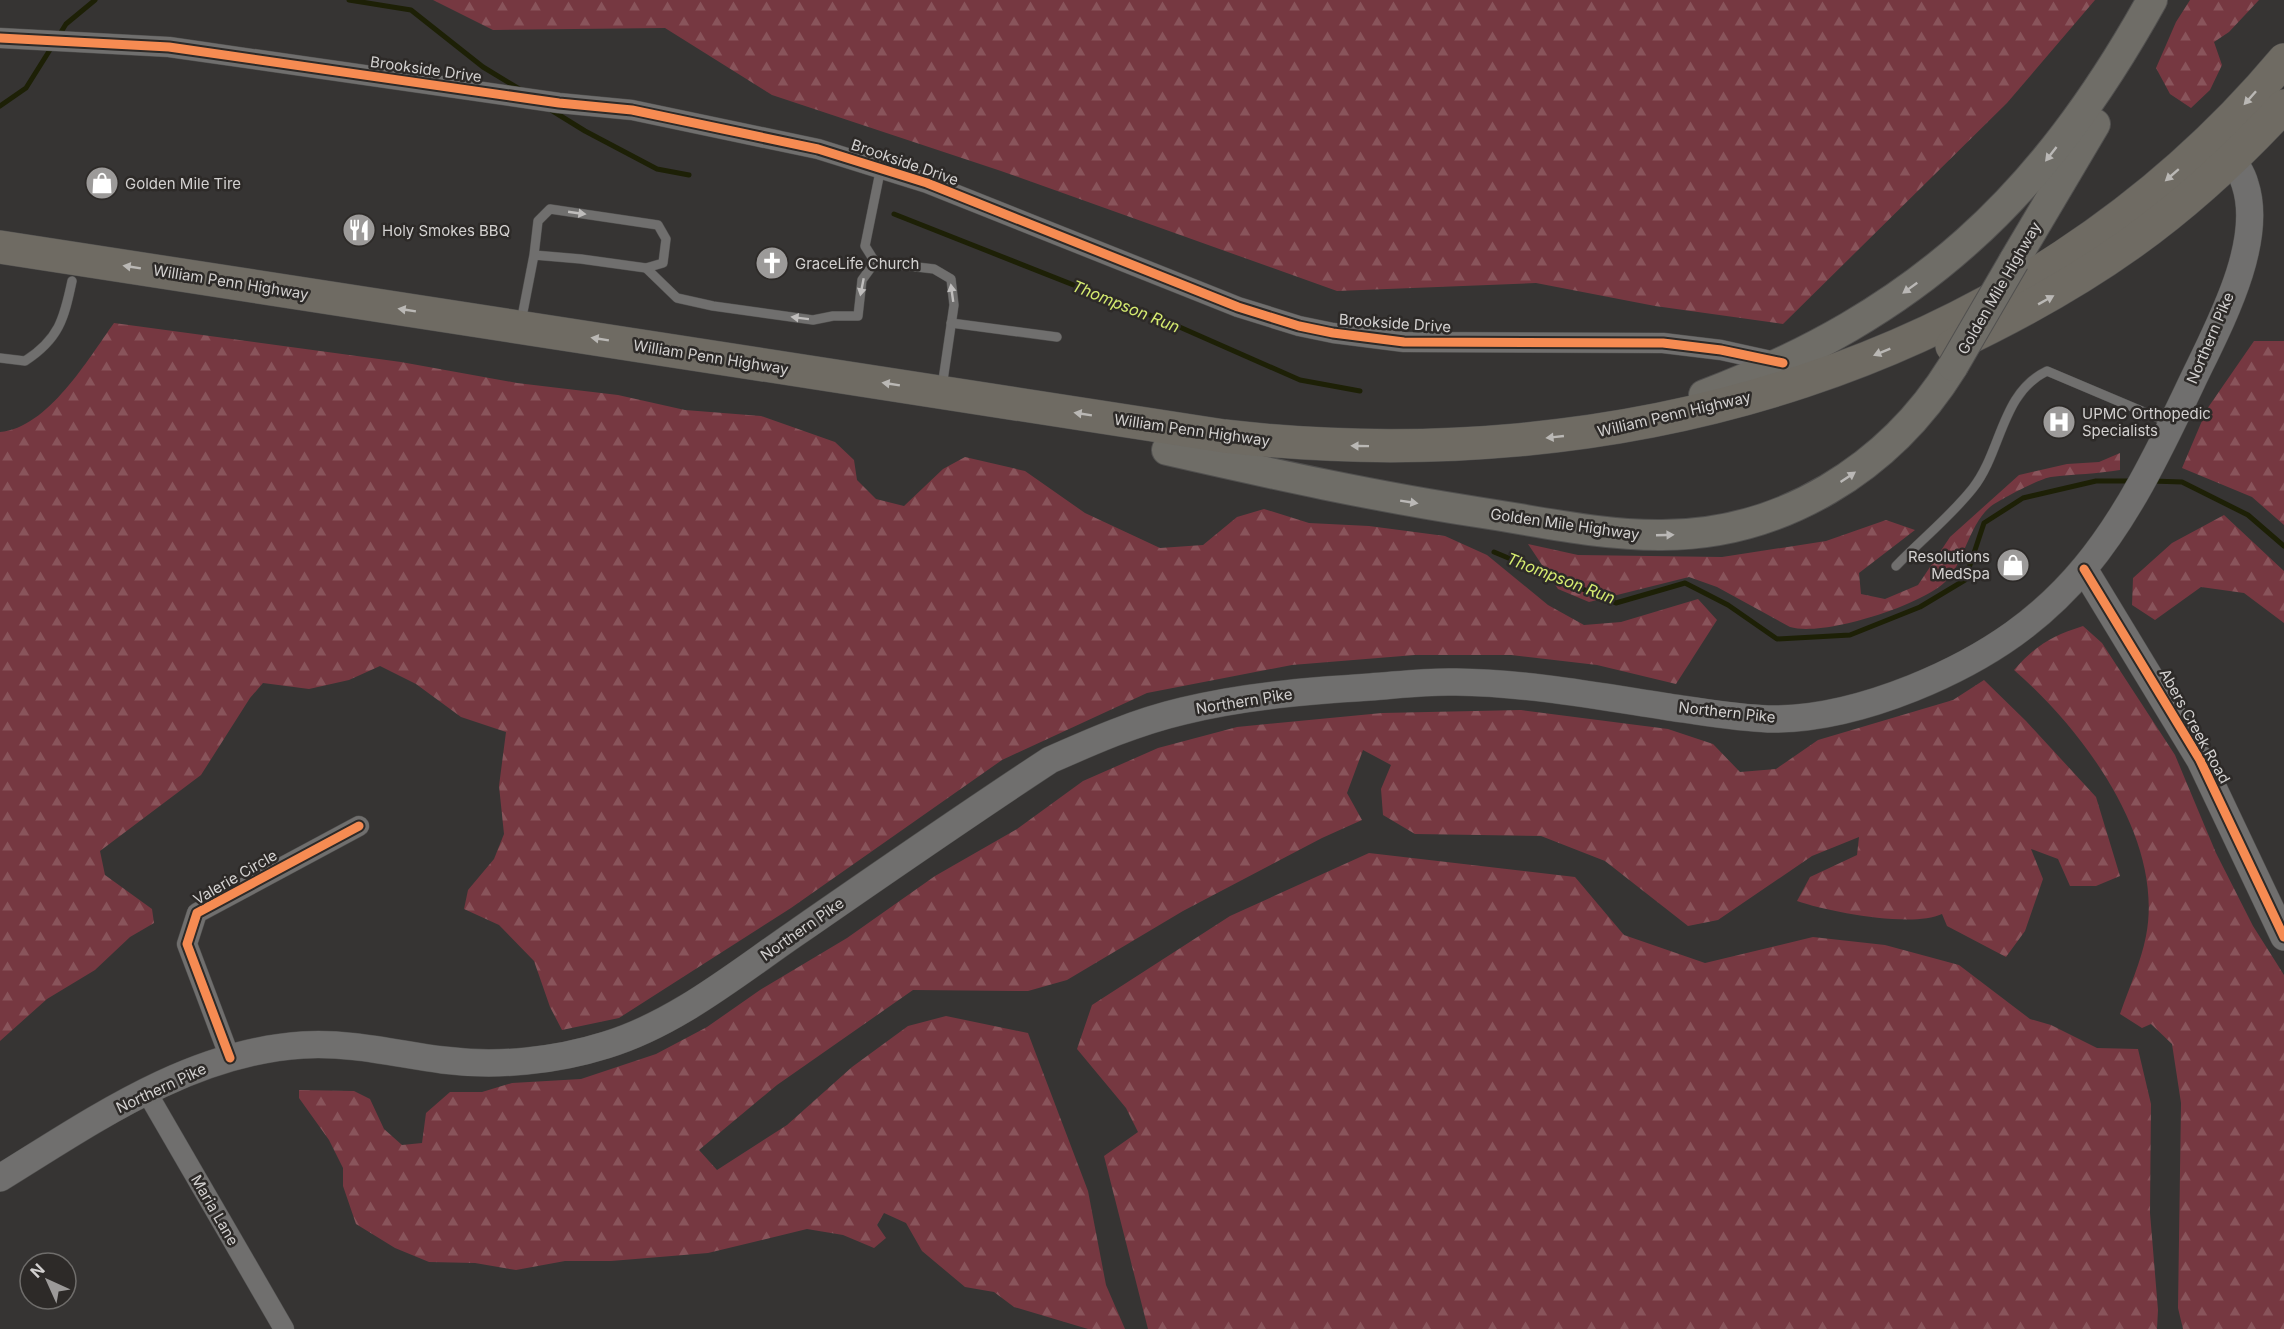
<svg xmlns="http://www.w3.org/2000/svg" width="2284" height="1329" font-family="Inter,sans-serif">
  <defs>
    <pattern id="forest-firs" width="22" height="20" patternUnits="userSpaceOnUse" patternTransform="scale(1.5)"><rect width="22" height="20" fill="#763841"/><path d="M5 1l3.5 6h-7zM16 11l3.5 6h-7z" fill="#89545b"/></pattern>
  </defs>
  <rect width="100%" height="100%" fill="#363433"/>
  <g fill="url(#forest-firs)">
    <path d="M433 0H2095L2007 103 1783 324 1655 306 1536 283 1337 291 1001 171 772 95 665 28 493 30Z"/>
    <path d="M2190 0H2259L2229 32 2214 42 2222 65 2210 90 2191 108 2170 94 2156 68 2176 22Z"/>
    <path d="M114 323 401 362 517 383 618 395 685 410 761 416 835 442 854 460 857 480 876 499 904 506 943 469 965 457 1025 471 1085 513 1160 548 1203 545 1237 517 1264 509 1309 523 1369 526 1445 536 1487 555 1548 605 1584 625 1621 622 1698 599 1717 620 1676 684 1597 665 1511 655H1415L1292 665 1147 693 1002 760 791 908 619 1018 562 1030 550 1007 534 961 499 925 464 909 468 890 494 859 504 834 499 786 506 732 461 717 416 684 380 666 349 680 309 689 263 683 250 698 201 775 100 851 105 875 152 909 154 923 130 937 95 970 47 999 0 1041V432C48 428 88 359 114 323Z"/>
    <path d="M2254 341H2284V525L2252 497 2182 468 2207 409Z"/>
    <path d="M2120 453V470C2097 474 2074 474 2051 477 2041 478 1999 500 1990 507 1968 526 1964 564 1945 582 1920 606 1823 637 1790 627L1717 587 1689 577 1589 602 1558 589 1528 544 1578 555 1722 557 1826 541 1886 520 1915 530 1859 573 1861 594 1885 599 1918 585 1950 537 2019 475 2067 464 2099 462Z"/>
    <path d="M2224 515 2284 571V623L2244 593 2201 587 2155 620 2132 605 2133 578 2172 543Z"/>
    <path d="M2083 626 2102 643 2175 755 2216 853 2253 926 2284 975V1329H2183L2178 1308 2181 1103 2172 1044 2151 1024 2142 1028 2120 1014C2129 988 2141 962 2146 936 2165 839 2083 730 2014 670 2036 645 2052 636 2083 626Z"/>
    <path d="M1984 680 2026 721 2096 797 2120 876 2096 886H2070L2058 859 2031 849 2043 879 2025 931 2006 957 1947 926 1942 914C1912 928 1829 912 1797 901L1810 877 1857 855 1859 837 1812 856 1718 920 1688 926 1605 861 1541 836 1415 834 1383 815 1381 789 1391 765 1363 750 1347 793 1362 820 1322 838 1183 911 1067 980 1028 991 913 990 777 1085 699 1150 717 1170 787 1125 852 1067 908 1026 946 1016 1028 1033 1088 1191 1106 1285 1125 1329H1088L1014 1307 994 1292 965 1287 922 1251 906 1223 884 1213 877 1225 886 1238 874 1248 843 1235 807 1229 708 1253 611 1261H565L516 1270 475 1263 429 1262 395 1248 356 1224 343 1186V1168L329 1140 299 1098V1090L354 1091 370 1099 384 1129 402 1145 422 1143 426 1113 450 1092H482L512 1083 581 1079 656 1054 707 1027 760 990 847 938 935 876 1017 829 1083 781 1158 748 1237 727 1382 713 1521 710 1668 729 1713 744 1740 772 1776 769 1818 740 1953 700Z"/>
    <path d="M1369 853 1575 877 1624 935 1705 963 1813 937 1885 945 1959 965 2030 1019 2051 1025 2097 1048 2138 1049 2151 1104 2150 1213 2158 1310 2157 1329H1148L1104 1156 1138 1132 1126 1108 1077 1049 1092 1005 1230 916Z"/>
  </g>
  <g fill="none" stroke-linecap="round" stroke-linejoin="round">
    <g stroke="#1d2006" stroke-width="5">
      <path d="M349 0 411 10 483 67 521 90"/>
      <path d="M58 37 66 24 95 0"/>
      <path d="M0 106 26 88 53 45"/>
      <path d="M551 110 585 131 657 169 689 175"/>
      <path d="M894 214 1175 325 1300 380 1360 391"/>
      <path d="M2152 481 2182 482 2248 515 2284 546"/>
      <path d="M1494 552 1616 603 1685 583 1728 605 1777 639 1850 635 1920 607 1965 580 1984 523 2023 498 2096 481H2133"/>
    </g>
    <defs>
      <g id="lane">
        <path d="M875 262 934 269 951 279 954 305 942 387"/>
        <path d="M875 262 865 246 881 167"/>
        <path d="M646 268 677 298 713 306 813 320 833 316H858L862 280 875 262"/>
        <path d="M521 322 534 255 538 221 550 209 658 225 666 239 663 263 646 268 581 259 534 255"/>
        <path d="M951 323 1057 337"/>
        <path d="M0 358 25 361C59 339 64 319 72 281"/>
        <path d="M1896 566C1921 540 1951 516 1973 488 2002 451 2001 393 2047 371L2170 423"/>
      </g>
      <g id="street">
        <path d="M0 38 169 47 559 103 632 110 818 149 927 183 1238 307 1299 326 1333 333 1404 342 1663 343 1721 350 1780 363"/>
        <path d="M230 1058 187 944 197 913 359 826"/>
        <path d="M146 1091 284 1329"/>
      </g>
      <g id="secondary">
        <path d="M2084 569 2200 760 2284 937"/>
        <path d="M0 1178C94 1120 190 1052 303 1045 351 1042 397 1054 443 1060 497 1067 555 1061 606 1045 675 1024 735 975 793 935 878 876 963 817 1050 760 1093 741 1136 722 1183 711 1244 696 1307 691 1370 687 1398 685 1427 681 1456 682 1532 683 1608 698 1682 709 1710 713 1740 718 1768 719 1818 720 1868 706 1913 688 2071 624 2122 530 2191 384 2217 329 2265 244 2245 184 2241 169 2229 156 2221 144"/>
      </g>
      <g id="primary">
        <path d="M2014 261 2095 124"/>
        <path d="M1704 395C1918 314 2042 198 2152 0"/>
        <path d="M1167 450C1272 474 1377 497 1483 513 1542 522 1600 535 1659 535 1781 536 1890 468 1953 366"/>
      </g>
      <g id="highway">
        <path d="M0 247 1224 436C1616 481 2024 370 2284 60"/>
        <path d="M1952 346C2087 282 2182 217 2284 106"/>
      </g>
    </defs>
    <use href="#lane" stroke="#51504f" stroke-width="10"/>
    <use href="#street" stroke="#51504f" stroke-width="21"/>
    <use href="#secondary" stroke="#51504f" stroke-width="28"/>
    <use href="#primary" stroke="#51504f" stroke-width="32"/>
    <use href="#highway" stroke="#51504f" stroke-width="34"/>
    <use href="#lane" stroke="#706f6e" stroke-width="9"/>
    <use href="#street" stroke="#706f6e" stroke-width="20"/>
    <use href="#secondary" stroke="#706f6e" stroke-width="27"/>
    <use href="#primary" stroke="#6f6d67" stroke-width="30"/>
    <use href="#highway" stroke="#6f6b63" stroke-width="33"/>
    <defs>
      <path id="primary-bridge" d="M1953 366 2014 261"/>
    </defs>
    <use href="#primary-bridge" stroke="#51504f" stroke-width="32" stroke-linecap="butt"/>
    <use href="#primary-bridge" stroke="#6f6d67" stroke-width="30"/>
    <defs>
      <g id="cycleway">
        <path d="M0 38 169 47 559 103 632 110 818 149 927 183 1238 307 1299 326 1333 333 1404 342 1663 343 1721 350 1783 363"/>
        <path d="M2084 569 2200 760 2284 937"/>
        <path d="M230 1058 187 944 197 913 359 826"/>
      </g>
    </defs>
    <use href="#cycleway" stroke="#2d2a28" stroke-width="13"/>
    <use href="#cycleway" stroke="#f68b52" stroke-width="9"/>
  </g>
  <defs><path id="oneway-solid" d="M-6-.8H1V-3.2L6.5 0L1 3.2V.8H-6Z" transform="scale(1.5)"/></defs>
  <g fill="#bab8b5">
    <use href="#oneway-solid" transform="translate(2250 98) rotate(132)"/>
    <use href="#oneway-solid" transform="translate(2172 175) rotate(139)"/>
    <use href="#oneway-solid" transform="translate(132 267) rotate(-171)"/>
    <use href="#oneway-solid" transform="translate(2046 300) rotate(-29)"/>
    <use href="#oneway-solid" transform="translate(407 310) rotate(-171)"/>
    <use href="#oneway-solid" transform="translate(600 339) rotate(-171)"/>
    <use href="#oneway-solid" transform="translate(1882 352) rotate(158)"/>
    <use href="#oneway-solid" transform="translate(891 384) rotate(-171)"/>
    <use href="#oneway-solid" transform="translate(1083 414) rotate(-171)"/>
    <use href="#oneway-solid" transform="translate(1555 437) rotate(174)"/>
    <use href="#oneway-solid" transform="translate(1360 446) rotate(-179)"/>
  </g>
  <g fill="#bab8b6">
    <use href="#oneway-solid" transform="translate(2051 154) rotate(128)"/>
    <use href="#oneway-solid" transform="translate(1910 288) rotate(144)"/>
    <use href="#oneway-solid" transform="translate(1848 477) rotate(-34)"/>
    <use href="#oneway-solid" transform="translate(1409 502) rotate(9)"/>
    <use href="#oneway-solid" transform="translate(1665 535) rotate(-2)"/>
  </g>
  <g fill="#bfbdbc">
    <use href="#oneway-solid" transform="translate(577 213) rotate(8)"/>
    <use href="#oneway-solid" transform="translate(862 287) rotate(101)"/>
    <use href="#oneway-solid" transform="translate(952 293) rotate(-98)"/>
    <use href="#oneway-solid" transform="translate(800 318) rotate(-173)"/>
  </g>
  <defs>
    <symbol id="shop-disc" viewBox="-11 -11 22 22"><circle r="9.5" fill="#9c9a99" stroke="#2d2a28"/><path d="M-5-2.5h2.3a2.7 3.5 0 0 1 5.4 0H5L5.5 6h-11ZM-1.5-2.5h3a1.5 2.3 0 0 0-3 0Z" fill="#fff"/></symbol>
    <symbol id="restaurant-disc" viewBox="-11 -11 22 22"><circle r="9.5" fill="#9c9a99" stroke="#2d2a28"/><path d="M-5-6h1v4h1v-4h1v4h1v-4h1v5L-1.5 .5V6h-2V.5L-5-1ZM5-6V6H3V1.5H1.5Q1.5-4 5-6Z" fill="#fff"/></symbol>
    <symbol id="church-disc" viewBox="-11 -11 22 22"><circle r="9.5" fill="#9c9a99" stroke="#2d2a28"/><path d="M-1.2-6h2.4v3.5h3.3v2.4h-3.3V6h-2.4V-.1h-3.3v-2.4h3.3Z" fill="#fff"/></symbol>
    <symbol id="hospital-disc" viewBox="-11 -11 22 22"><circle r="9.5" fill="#9c9a99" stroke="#2d2a28"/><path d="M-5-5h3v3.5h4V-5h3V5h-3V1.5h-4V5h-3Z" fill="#fff"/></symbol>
  </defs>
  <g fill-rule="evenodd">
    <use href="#shop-disc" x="83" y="164" width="38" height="38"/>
    <use href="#restaurant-disc" x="340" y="211" width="38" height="38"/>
    <use href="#church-disc" x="753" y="244" width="38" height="38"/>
    <use href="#hospital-disc" x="2040" y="403" width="38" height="38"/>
    <use href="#shop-disc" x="1994" y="546" width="38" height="38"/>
  </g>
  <g text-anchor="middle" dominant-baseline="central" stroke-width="5" stroke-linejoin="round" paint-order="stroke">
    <g font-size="15" fill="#d3d1d0" stroke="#2d2a28">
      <text transform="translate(426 69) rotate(8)">Brookside Drive</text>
      <text transform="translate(905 162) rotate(19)">Brookside Drive</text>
      <text transform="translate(231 282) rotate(9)">William Penn Highway</text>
      <text transform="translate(1999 288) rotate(-60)">Golden Mile Highway</text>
      <text transform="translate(1395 323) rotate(4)">Brookside Drive</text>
      <text transform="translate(2210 338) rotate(-67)">Northern Pike</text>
      <text transform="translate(711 357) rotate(9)">William Penn Highway</text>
      <text transform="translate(1674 414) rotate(-13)">William Penn Highway</text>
      <text transform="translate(1192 430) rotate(8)">William Penn Highway</text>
      <text transform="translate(1565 524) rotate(8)">Golden Mile Highway</text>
      <text transform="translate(1244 701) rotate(-9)">Northern Pike</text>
      <text transform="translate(1727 712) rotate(6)">Northern Pike</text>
      <text transform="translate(2195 726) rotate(61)">Abers Creek Road</text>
      <text transform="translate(235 877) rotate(-30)">Valerie Circle</text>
      <text transform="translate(802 929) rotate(-35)">Northern Pike</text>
      <text transform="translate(161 1088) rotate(-25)">Northern Pike</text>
      <text transform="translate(215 1210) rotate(60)">Maria Lane</text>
    </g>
    <g font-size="15" fill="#d3d1d0" stroke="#2d2a28" text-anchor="start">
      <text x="125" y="183">Golden Mile Tire</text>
      <text x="382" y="230">Holy Smokes BBQ</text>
      <text x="795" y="263">GraceLife Church</text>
      <text x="2082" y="413">UPMC Orthopedic<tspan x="2082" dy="17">Specialists</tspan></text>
      <text x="1990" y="556" text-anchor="end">Resolutions<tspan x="1990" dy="17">MedSpa</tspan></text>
    </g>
    <g font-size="16" font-style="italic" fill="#d6ec70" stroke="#2d2a28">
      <text transform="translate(1126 306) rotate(22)">Thompson Run</text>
      <text transform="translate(1561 578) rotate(21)">Thompson Run</text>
    </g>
  </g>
  <g transform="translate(48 1281) rotate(315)"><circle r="28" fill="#2d2a28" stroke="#6f6d6b" stroke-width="1.5"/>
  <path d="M0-4.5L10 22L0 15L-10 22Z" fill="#9c9a99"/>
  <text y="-9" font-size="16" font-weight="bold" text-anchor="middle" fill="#d3d1d0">N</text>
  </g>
</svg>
